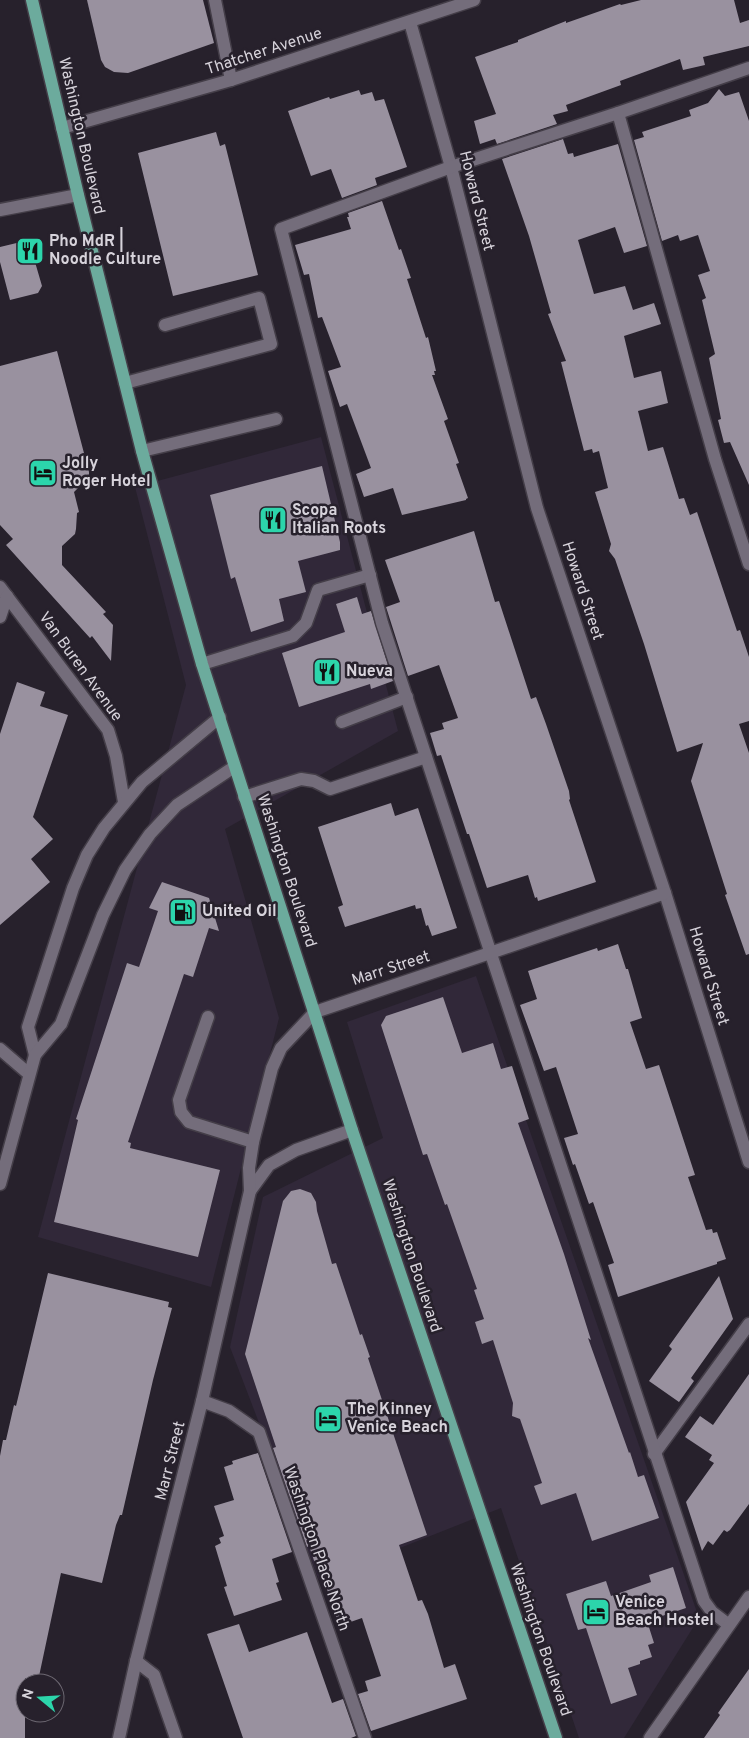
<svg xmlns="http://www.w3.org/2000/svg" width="749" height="1738" font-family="Overpass,sans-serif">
  <rect width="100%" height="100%" fill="#27212c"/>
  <g fill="#312839">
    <path d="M321 437 398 731 225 829 279 1018 211 1287 38 1237 186 685 135 487Z"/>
    <path d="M476 976 699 1618 624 1738H579L501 1508 319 1580 230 1347 263 1197 383 1138 347 1022Z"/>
  </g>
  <g fill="#99919f">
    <path d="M87 0H203L214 43 128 73 114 72 105 67 101 60Z"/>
    <path d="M641 0H734L740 23 749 20V46L703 57 705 65 683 70 680 59 620 81 621 85 566 105 568 111 553 115 557 124 497 144 495 139 480 144 474 121 496 114 475 57 518 42V40L566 21V23L620 4 621 5Z"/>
    <path d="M719 89 725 96 739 92 749 121V485L730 442 724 443 718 420 721 419 709 358 715 354 702 300 706 298 698 275 710 271 698 235 680 241 678 235 662 241 634 140 644 137 642 132 691 116 689 110 708 103Z"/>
    <path d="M359 90 361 95 372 92 375 101 384 99 407 167 375 178 377 185 342 198 331 169 311 176 288 111 329 97 330 99Z"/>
    <path d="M216 132 220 146 225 144 258 275 173 296 138 153Z"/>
    <path d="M563 139 568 154 573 153 574 157 618 144 647 246 624 253 615 227 578 240 594 294 625 286 633 310 654 303 661 324 624 336 634 378 661 371 668 403 638 411 648 451 663 447 679 499 684 498 690 515 697 512 737 631 740 630 749 657V721L739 724 749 753V954L746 955 725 895 727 894 691 781 703 743 677 752 644 644 615 559 609 551 611 544 595 492 608 488 599 451 593 453 592 449 584 451 561 362 566 361 548 314 551 313 529 236 502 159Z"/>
    <path d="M382 201 399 250 401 249 411 278 407 279 426 338 428 337 436 371H434L435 375H432L448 419 444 421 459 463 456 464 468 498 466 499V500L402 515 393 488 364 497 356 474 371 468 347 404 340 407 328 371 341 367 322 317 318 318 309 274 304 275 295 245 351 229 347 217H349L348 213Z"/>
    <path d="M29 240 33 253 38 256 35 262 42 286 38 293 10 300 0 262V247Z"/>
    <path d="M57 351 89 472V477L74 492 79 512 77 513 76 529 75 534 62 546V565L106 612 103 614 113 625 111 661 92 636 90 638 6 545 13 539 0 525V366Z"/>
    <path d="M322 466 340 542V550L298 561 306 592 279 599 284 621 251 632 235 577 231 579 210 495Z"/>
    <path d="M474 531 495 602 499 601 531 699 536 697 546 724 569 791 570 799 569 800 596 882 538 901 537 897 535 898 528 875 487 888 469 834H467L441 755 437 756 430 733 444 729 442 723 458 718 439 665 408 676 386 607 400 602 385 560Z"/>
    <path d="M357 597 362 614 371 611 393 681 371 689 370 684 299 707 282 653 345 632 336 604Z"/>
    <path d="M17 682 45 692 40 706 68 715 33 817 53 839 31 859 50 882 0 925V734Z"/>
    <path d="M391 803 395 816 418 808 457 928 432 936 428 925 426 926 421 908 416 909 415 905 345 927 338 907 343 905 318 827Z"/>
    <path d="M162 882 209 898 219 931 209 928 193 977 184 974 128 1142 131 1143 130 1148 220 1170 198 1257 54 1222 78 1120 76 1119 127 963 139 967 158 911 149 908Z"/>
    <path d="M618 944 626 969H628L642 1018 630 1022 646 1069 659 1065 695 1175 688 1177 706 1230 712 1229 713 1233 717 1232 726 1259 717 1262V1264L618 1297 608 1265 614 1263 593 1202 589 1204 575 1164 573 1165 564 1138 578 1134 556 1067 544 1071 520 1005 537 999 528 971 597 948 598 951Z"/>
    <path d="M443 997 462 1053 493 1043 501 1069 512 1066 529 1119 518 1123 564 1254 591 1340 588 1338 629 1453 630 1452 638 1477 644 1475 659 1518 592 1541 576 1493 541 1505 534 1486 542 1483 520 1419 512 1416 513 1403 493 1340 482 1344 475 1322 484 1319 474 1290 477 1289 447 1204 445 1205 427 1154 423 1155 381 1025 386 1016Z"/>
    <path d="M300 1189 311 1193 316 1202 317 1211 332 1264 336 1263 360 1335 362 1334 370 1357 368 1358 427 1535 399 1545 418 1601 422 1600 428 1614 444 1668 455 1664 467 1699 371 1731 358 1694 368 1691 365 1681 381 1676 362 1618 339 1626 321 1571 318 1572 309 1546 307 1547 273 1448 276 1447 245 1354 283 1201 291 1191Z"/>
    <path d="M48 1273 169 1302 168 1307 172 1308 153 1380 122 1515H120L116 1525 102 1583 61 1573 38 1681 25 1678V1738H0V1456L3 1440H6L14 1405 16 1406Z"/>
    <path d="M719 1276 733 1319 691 1378 694 1381 679 1402 649 1381 672 1349 669 1346Z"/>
    <path d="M749 1374V1504L730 1530 727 1532 724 1530 713 1545 708 1541 702 1551 686 1502 714 1463 709 1460 712 1455 685 1437 700 1416 713 1425Z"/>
    <path d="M258 1453 292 1552 272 1559 279 1582 276 1583 282 1600 234 1616 224 1587 227 1586 215 1546 221 1543 219 1538 224 1536 214 1506 234 1500 224 1467 233 1464 232 1461Z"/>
    <path d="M673 1567 686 1608 647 1621 654 1643 648 1645 652 1657 640 1661V1664L628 1668 637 1695 611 1704 586 1628 578 1630 566 1594 606 1581 611 1596 651 1582 649 1575Z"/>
    <path d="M239 1624 249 1652 307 1632 332 1703 343 1699 356 1736 351 1738H243L207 1634Z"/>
    <path d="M749 1669V1738H704L720 1715 718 1713Z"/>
  </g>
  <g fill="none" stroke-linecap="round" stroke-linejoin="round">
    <defs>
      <g id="minor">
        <path d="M215 0 231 80"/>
        <path d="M410 22 451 167 537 508 665 893 749 1162"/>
        <path d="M618 113 715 459 749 564"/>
        <path d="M62 128 231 80 474 0"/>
        <path d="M0 210 78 195"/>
        <path d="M125 383 271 344 259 298 165 325"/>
        <path d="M142 451 276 419"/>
        <path d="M0 587 108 730 116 756 124 802"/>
        <path d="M0 617 7 596"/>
        <path d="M202 664 293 636 306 623 318 590 370 575"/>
        <path d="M342 722 407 697"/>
        <path d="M244 797 301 779 314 781 330 789 426 757"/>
        <path d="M208 1017 179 1100 181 1112 189 1122 253 1142"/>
        <path d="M0 1049 29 1074"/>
        <path d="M35 1055 28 1027 73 888 87 855 104 828 142 782 220 717"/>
        <path d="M0 1184 35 1055 61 1024 103 915 125 870 150 834 177 805 234 767"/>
        <path d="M250 1191 269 1165 296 1150 352 1130"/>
        <path d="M202 1401 229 1411 259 1432 365 1738"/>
        <path d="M654 1454 749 1324"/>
        <path d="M729 1625 712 1612 704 1601 382 623 281 229 451 167 618 113 749 68"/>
        <path d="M136 1661 154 1675 176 1738"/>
        <path d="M119 1738 136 1661 202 1401 250 1191 249 1168 253 1142 272 1068 281 1048 315 1012 490 953 665 893"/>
        <path d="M650 1738 749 1597"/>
      </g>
      <path id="major" d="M32 0 78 195 142 451 202 664 352 1130 556 1738"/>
    </defs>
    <use href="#minor" stroke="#443e48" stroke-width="15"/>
    <use href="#major" stroke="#443e48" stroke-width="15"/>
    <use href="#minor" stroke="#746d7b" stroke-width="12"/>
    <use href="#major" stroke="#6cab9d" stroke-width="12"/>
  </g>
  <defs>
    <symbol id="restaurant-square" viewBox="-11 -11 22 22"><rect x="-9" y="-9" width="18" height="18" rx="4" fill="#2cd5ab" stroke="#27212c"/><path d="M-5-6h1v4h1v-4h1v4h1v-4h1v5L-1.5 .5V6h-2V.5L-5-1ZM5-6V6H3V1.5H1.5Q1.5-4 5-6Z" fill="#111"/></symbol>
    <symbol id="hotel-square" viewBox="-11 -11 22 22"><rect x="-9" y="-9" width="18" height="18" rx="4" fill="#2cd5ab" stroke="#27212c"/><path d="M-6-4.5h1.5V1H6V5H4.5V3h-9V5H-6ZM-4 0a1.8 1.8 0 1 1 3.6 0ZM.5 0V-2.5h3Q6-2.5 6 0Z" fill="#111"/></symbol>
    <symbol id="fuel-square" viewBox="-11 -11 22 22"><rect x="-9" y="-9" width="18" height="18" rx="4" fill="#2cd5ab" stroke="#27212c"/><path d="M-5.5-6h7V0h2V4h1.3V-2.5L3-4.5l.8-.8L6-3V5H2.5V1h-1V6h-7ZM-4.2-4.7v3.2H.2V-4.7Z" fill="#111"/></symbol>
  </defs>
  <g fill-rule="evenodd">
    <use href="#restaurant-square" x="14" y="235" width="32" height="32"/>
    <use href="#hotel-square" x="27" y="457" width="32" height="32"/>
    <use href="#restaurant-square" x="257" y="504" width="32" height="32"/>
    <use href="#restaurant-square" x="311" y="656" width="32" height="32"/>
    <use href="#fuel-square" x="167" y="896" width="32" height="32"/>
    <use href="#hotel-square" x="312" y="1403" width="32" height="32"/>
    <use href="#hotel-square" x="580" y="1596" width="32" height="32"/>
  </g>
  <g text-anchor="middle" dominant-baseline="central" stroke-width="5" stroke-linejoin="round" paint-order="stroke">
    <g font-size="16" fill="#d7d3db" stroke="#27212c">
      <text transform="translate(264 52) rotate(-18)">Thatcher Avenue</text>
      <text transform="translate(81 136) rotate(77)">Washington Boulevard</text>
      <text transform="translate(476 201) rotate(76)">Howard Street</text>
      <text transform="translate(582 591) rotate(72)">Howard Street</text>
      <text transform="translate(80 667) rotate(54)">Van Buren Avenue</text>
      <text transform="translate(286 871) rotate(72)">Washington Boulevard</text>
      <text transform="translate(391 969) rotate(-18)">Marr Street</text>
      <text transform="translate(708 976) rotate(73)">Howard Street</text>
      <text transform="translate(411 1256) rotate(72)">Washington Boulevard</text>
      <text transform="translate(171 1461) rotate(-76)">Marr Street</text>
      <text transform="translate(316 1549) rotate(71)">Washington Place North</text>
      <text transform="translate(540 1640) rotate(71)">Washington Boulevard</text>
    </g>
    <g font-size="16" font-weight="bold" fill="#d7d3db" stroke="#27212c" text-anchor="start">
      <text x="49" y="242">Pho MdR |<tspan x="49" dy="18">Noodle Culture</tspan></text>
      <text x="62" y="464">Jolly<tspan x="62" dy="18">Roger Hotel</tspan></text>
      <text x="292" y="511">Scopa<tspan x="292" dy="18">Italian Roots</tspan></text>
      <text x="346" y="672">Nueva</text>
      <text x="202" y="912">United Oil</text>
      <text x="347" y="1410">The Kinney<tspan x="347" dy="18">Venice Beach</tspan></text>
      <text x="615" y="1603">Venice<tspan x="615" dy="18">Beach Hostel</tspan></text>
    </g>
  </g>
  <g transform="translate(40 1698) rotate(288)"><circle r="24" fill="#27212c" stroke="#6d6872"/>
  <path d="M0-4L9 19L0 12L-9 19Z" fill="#2cd5ab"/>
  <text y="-8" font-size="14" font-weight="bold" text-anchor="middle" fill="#d7d3db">N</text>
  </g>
</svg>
